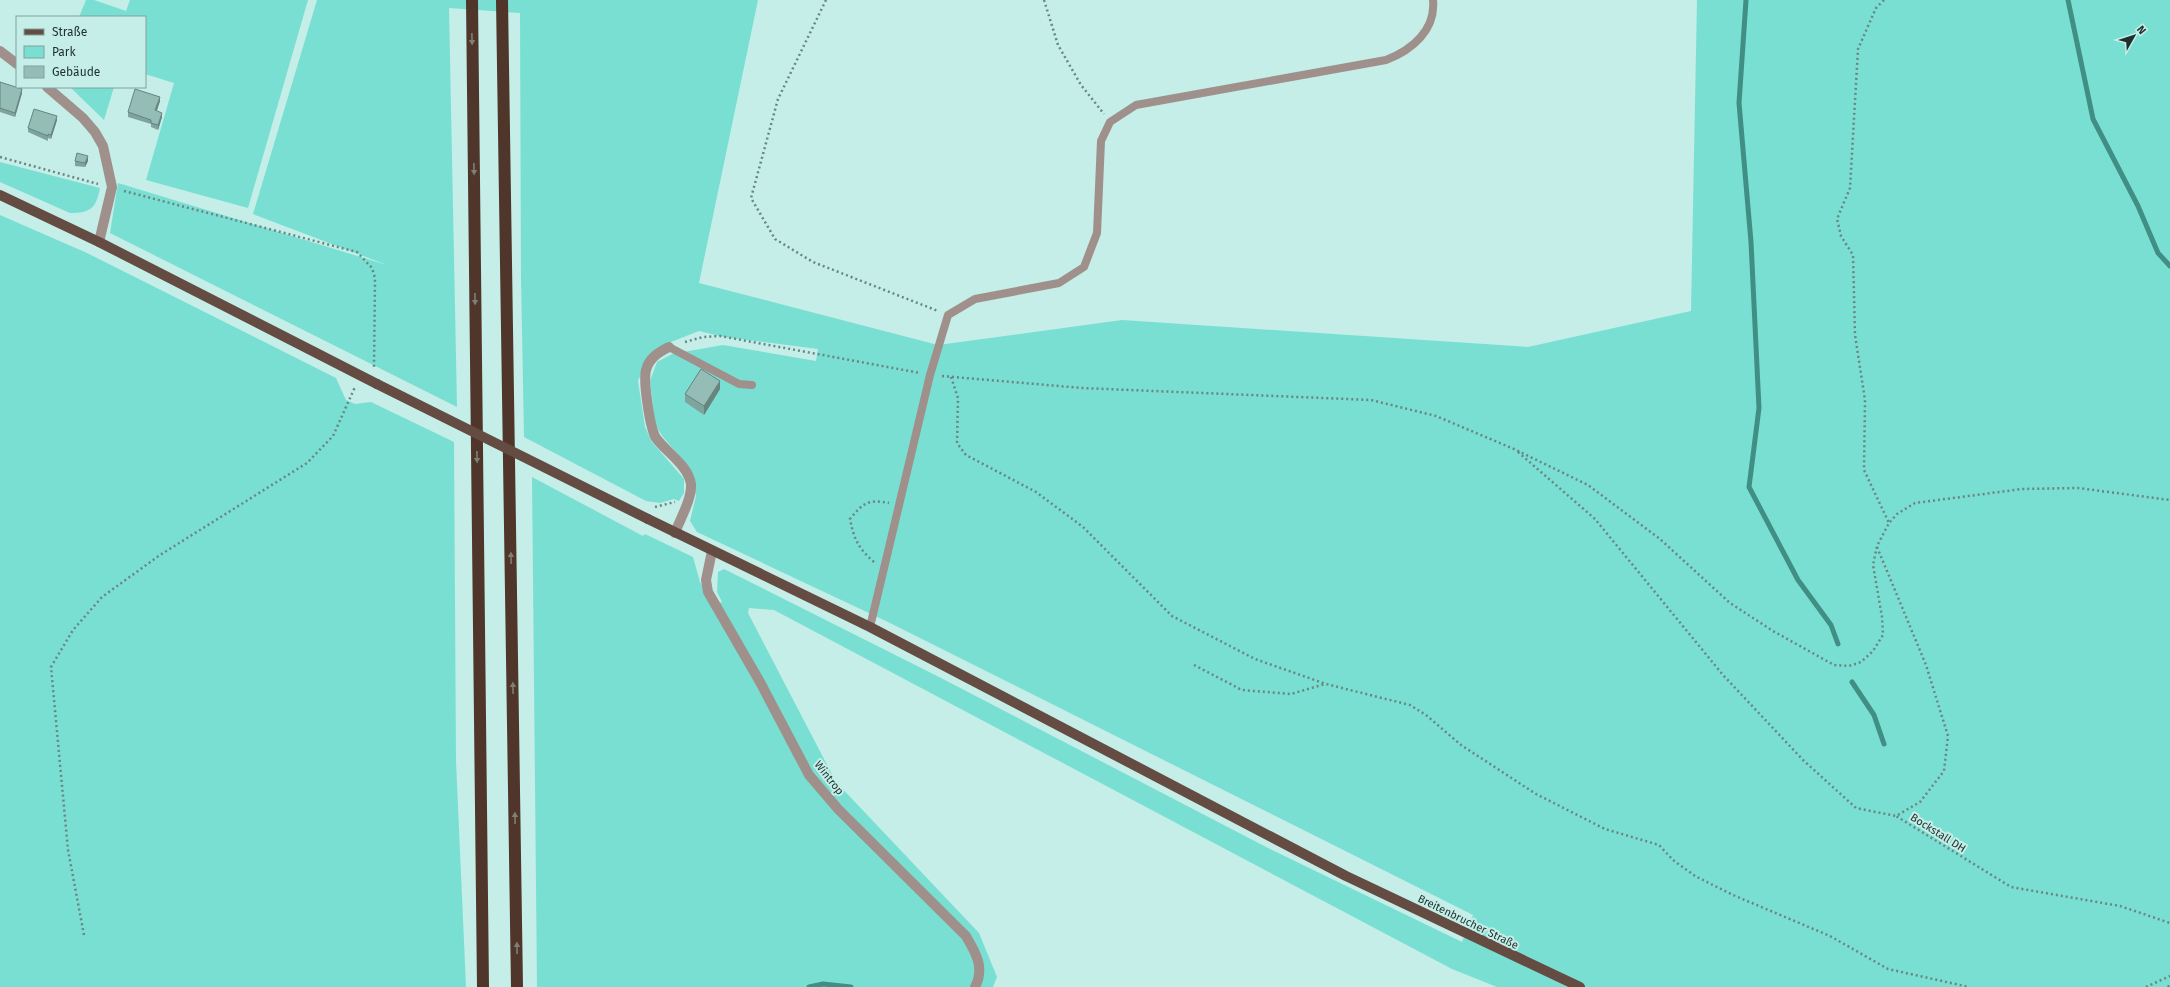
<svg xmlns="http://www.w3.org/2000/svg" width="2170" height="987" font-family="'Fira Sans',sans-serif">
  <rect width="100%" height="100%" fill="#c4eee7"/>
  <g fill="#79dfd2">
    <path d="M86 0H94L126 11 130 0H308L248 208 146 180 174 83 145 74V17H79Z"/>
    <path d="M317 0H758L699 283 938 345 1122 320 1528 347 1691 311 1697 0H2170V987H1497L1452 969 774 610 749 608 748 613 836 782 979 933 997 977 993 987H537L532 477 643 536 645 534 693 557 700 582 713 605 722 602 717 592 718 572 724 569 941 678 1268 848 1462 942 1473 915 888 622 697 532 690 521 696 496 692 476 686 464 663 437 655 425 650 381 657 362 672 354 723 345 816 361 818 349 724 337 699 331 666 344 650 355 638 381 645 427 652 442 684 479V493L679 501 674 499 660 503 646 501 524 437 521 278 520 13 449 8 457 407 110 233 118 183 387 265 253 214Z"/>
    <path d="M70 87H114L104 120Z"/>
    <path d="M0 162 100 188C96 208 91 213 70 213L0 182Z"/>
    <path d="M0 215 87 253 336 378 346 400 355 404 371 402 454 442 456 761 466 987H0Z"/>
  </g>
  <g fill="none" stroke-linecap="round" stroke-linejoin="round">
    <g stroke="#408e84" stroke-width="5">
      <path d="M1746 0 1739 103 1751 242 1759 408 1749 487 1798 580 1831 625 1838 644"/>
      <path d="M2068 0 2093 119 2138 206 2158 253 2170 266"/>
      <path d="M1852 682 1874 715 1884 744"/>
      <path d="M809 987 823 984 851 987"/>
    </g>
    <g stroke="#6a8682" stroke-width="2.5" stroke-dasharray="2 3" stroke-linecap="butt">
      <path d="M826 0 778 99 751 198 775 239 813 262 938 311"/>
      <path d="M1044 0 1058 45 1081 85 1104 114"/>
      <path d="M1884 0 1876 8 1858 49 1850 188 1837 219 1841 236 1853 255 1855 335 1865 400 1864 470 1889 523"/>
      <path d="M0 157 98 184"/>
      <path d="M124 191 357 252 372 268 375 278 374 368"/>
      <path d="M685 342 703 337 720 336 920 373"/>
      <path d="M942 376 1082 388 1371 400 1436 416 1514 449 1588 485 1660 539 1730 603 1773 631 1834 665 1849 666 1861 662 1873 651 1883 635 1882 617 1873 565 1877 546 1889 523 1897 514 1915 503 2022 489 2078 488 2170 500"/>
      <path d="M951 377 958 398 957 443 966 455 1036 492 1083 527 1172 616 1255 659 1326 684 1410 705 1426 715 1461 745 1536 794 1605 829 1659 845 1673 860 1695 876 1733 895 1830 936 1888 969 1969 987"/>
      <path d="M1518 452 1595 519 1723 675 1803 760 1856 808 1896 816"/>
      <path d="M655 507 675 502"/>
      <path d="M1877 547 1926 665 1948 736 1944 771 1920 802 1896 816 2011 887 2120 906 2170 923"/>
      <path d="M874 562C858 548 854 539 850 519 863 503 868 499 889 503"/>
      <path d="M1194 665 1242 690 1291 694 1325 684"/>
      <path d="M84 935 68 850 51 667 73 630 102 597 160 555 307 463 333 436 355 387"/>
      <path d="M2146 987 2170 976"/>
      <path d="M2168 987 2170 984"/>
    </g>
    <g stroke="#9f908b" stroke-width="8">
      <path d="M669 347 739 384 752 385"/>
      <path d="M870 627 930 375 948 315 975 299 1059 283 1084 267 1097 233 1101 141 1110 122 1136 105 1386 60C1412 50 1436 30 1433 0"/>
    </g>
    <g stroke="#9f908b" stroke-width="10">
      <path d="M0 51 17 64"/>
      <path d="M47 87 83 118 95 132 103 146 112 187 99 242"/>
      <path d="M669 347C659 352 649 358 646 370 643 381 650 429 656 438 666 452 688 465 691 484 692 499 680 519 675 533"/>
      <path d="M712 551 706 580 708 592 760 682 809 775 838 809 966 936C976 953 985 968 975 987"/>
    </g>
    <g stroke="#654c43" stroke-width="10">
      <path d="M0 195 99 242 377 384"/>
      <path d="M648 519 870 627 1346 876 1580 987"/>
    </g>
    <g stroke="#50352a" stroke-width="12">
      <path d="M472 0 483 987"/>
      <path d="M502 0 517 987"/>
    </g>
    <path stroke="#654c43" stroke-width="10" d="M377 384 648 519"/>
  </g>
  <g fill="#7fa39d">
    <path d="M0 82 22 93 15 117 0 112Z"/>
    <path d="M160 101 157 111 162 117 158 130 151 127V124L128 117V112Z"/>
    <path d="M57 120 51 139 48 138V141L28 132V128Z"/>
    <path d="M75 161H88L85 167 75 166Z"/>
    <path d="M720 389 704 415 685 402V394Z"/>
  </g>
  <g fill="#68847f">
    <path d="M22 89V93L15 117V113Z"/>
    <path d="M160 97V101L155 115V110Z"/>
    <path d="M162 113V117L158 130V125Z"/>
    <path d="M57 116V120L51 139V135Z"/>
    <path d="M88 156V161L85 167V163Z"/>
    <path d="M720 381V389L704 415V406Z"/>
  </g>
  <g fill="#94bdb6" stroke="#68847f">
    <path d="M0 82 22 89 15 113 0 108Z"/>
    <path d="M135 89 160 97 155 110 162 113 158 125 151 123V120L128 112Z"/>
    <path d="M34 109 57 116 51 135 48 134V136L28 128Z"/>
    <path d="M77 153 88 156 85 163 75 161Z"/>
    <path d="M701 369 720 381 704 406 685 394Z"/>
  </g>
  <defs><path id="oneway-solid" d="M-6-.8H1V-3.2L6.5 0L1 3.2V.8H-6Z"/></defs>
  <g fill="#7e7f76">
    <use href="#oneway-solid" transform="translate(472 39) rotate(89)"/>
    <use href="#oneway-solid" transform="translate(474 169) rotate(89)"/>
    <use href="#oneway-solid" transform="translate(475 299) rotate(89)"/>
    <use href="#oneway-solid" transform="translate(477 457) rotate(89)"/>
    <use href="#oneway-solid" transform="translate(511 558) rotate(-91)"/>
    <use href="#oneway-solid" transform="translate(513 688) rotate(-91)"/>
    <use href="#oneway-solid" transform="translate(515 818) rotate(-91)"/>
    <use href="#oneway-solid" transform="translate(517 948) rotate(-91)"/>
  </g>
  <g text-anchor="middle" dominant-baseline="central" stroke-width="4" stroke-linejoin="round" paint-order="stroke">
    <g font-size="11" fill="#1f2f2d" stroke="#c4eee7">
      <text transform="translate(829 778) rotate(52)">Wintrop</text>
      <text transform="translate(1938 833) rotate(32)">Bockstall DH</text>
      <text transform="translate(1468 922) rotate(26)">Breitenbrucher Straße</text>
    </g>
  </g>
  <rect x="16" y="16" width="130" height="72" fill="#c4eee7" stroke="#82a29d"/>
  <rect x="24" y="29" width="20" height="6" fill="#654c43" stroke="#82a29d"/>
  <text x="52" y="36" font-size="12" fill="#1f2f2d">Straße</text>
  <rect x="24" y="46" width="20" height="12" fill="#79dfd2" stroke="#82a29d"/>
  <text x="52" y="56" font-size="12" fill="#1f2f2d">Park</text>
  <rect x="24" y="66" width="20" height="12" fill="#94bdb6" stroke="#82a29d"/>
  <text x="52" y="76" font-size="12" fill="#1f2f2d">Gebäude</text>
  <g transform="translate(2134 36) rotate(51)" stroke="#c4eee7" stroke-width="3" paint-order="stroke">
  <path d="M0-3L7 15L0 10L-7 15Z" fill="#1f2f2d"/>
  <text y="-6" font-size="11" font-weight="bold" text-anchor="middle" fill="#1f2f2d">N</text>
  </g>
</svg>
